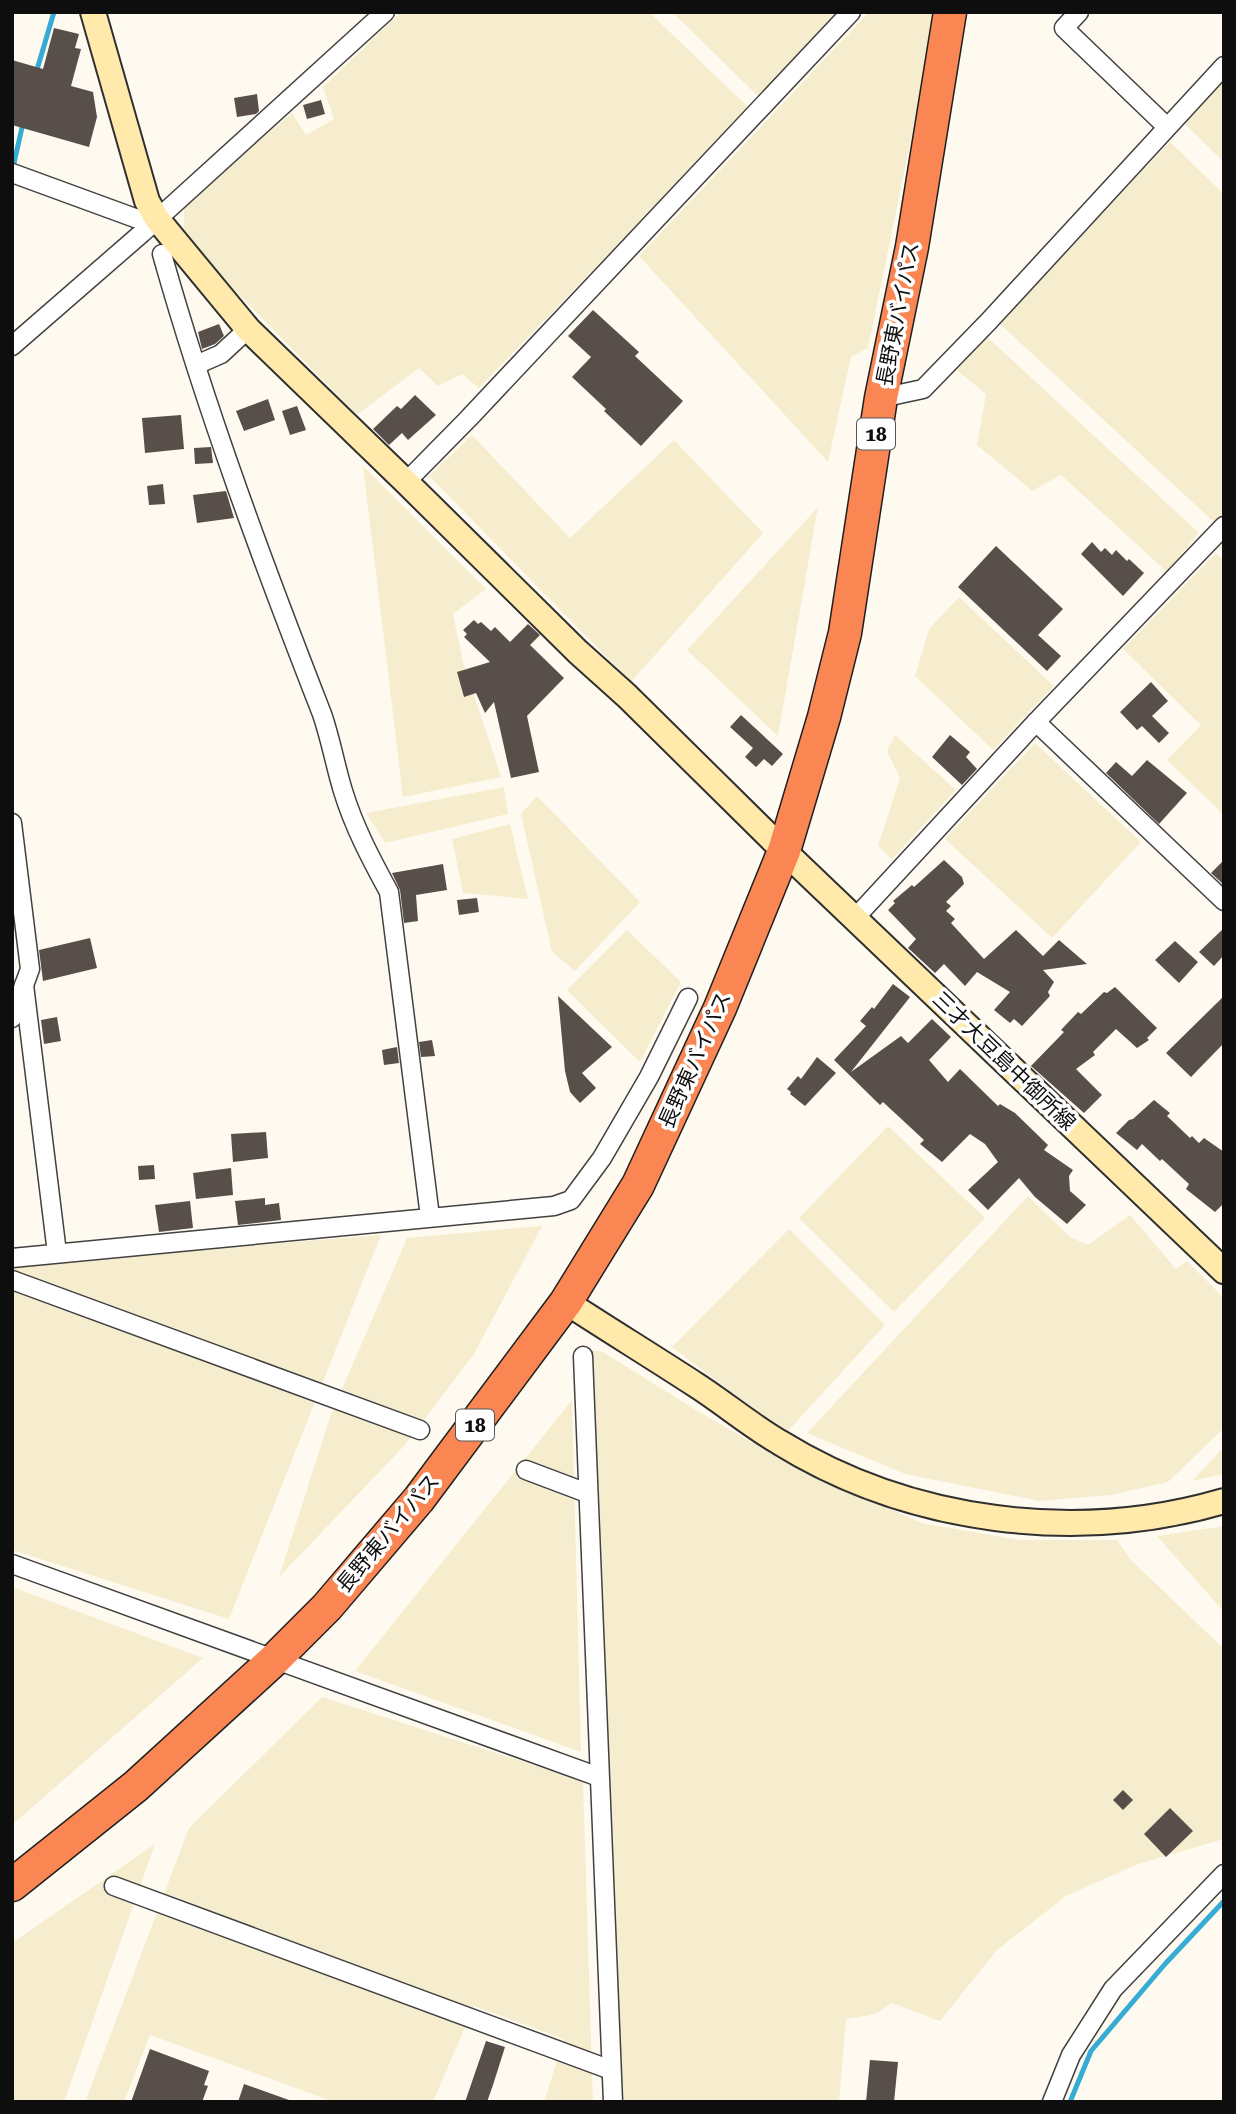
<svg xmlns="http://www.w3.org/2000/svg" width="1236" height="2114" font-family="'Roboto Serif','Noto Sans JP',serif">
  <rect width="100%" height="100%" fill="#fffaf0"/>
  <g fill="#f6edcf">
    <path d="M401 12H649L749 108 479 388 462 374 438 386 419 368 357 415 237 293 184 235V205L292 113 306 135 334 119 323 87Z"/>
    <path d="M672 12H845L761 99Z"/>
    <path d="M869 12H937L868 348 851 357 828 462 639 256Z"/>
    <path d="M1224 81V162L1184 123Z"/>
    <path d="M1170 142 1224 194V516L1216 524 998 322Z"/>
    <path d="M983 333 1199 533 1167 572 1061 475 1032 491 977 445 986 394 952 366Z"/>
    <path d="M472 435 570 538 674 440 763 533 631 682 429 476Z"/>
    <path d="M363 466 486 589 453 614 463 662 501 777 403 797Z"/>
    <path d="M818 507 778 736 687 650Z"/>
    <path d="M1216 553 1224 560V815L1167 760 1201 725 1123 649Z"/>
    <path d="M959 597 1054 686 993 750 915 676 929 629Z"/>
    <path d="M895 735 956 790 892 859 878 846 900 778 887 751Z"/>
    <path d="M1035 743 1141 842 1052 938 945 839Z"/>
    <path d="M504 787 508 814 385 843 366 813Z"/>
    <path d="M537 796 640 902 575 971 552 952 521 814Z"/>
    <path d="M510 824 528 899 463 893 452 839Z"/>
    <path d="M627 930 681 982 640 1062 567 990Z"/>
    <path d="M888 1126 985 1218 894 1312 799 1218Z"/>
    <path d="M1028 1196 1070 1237 1088 1245 1130 1215 1176 1269 1187 1261 1224 1298V1428L1168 1482 1111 1495 1039 1501 905 1474 807 1433Z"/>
    <path d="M542 1226 474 1354 404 1446 279 1577 330 1417 407 1238Z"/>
    <path d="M789 1229 885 1325 786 1433 672 1347Z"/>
    <path d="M381 1235 229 1619 12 1550V1265Z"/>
    <path d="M592 1350 603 1352 696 1410 793 1466 922 1523 1020 1540H1117L1130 1559 1224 1649V1839L1138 1864 1066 1896 997 1950 940 2021 892 2003 876 2014 846 2019 839 2102H622Z"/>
    <path d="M572 1400 581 1752 355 1671Z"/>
    <path d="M1224 1447V1474L1192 1481Z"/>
    <path d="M1224 1526V1612L1157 1536Z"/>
    <path d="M12 1587 203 1658 12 1825Z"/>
    <path d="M322 1697 583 1781 593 2102H544L564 2039 474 2006 433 2102H334L150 2035 124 2102H85L189 1828Z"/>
    <path d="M155 1844 64 2102H12V1943Z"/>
  </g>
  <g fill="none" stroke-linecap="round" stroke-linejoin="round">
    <g stroke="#36abd3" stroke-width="5">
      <path d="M36 73 54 12"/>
      <path d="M14 163 23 123"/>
      <path d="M1070 2102 1091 2051 1165 1964 1224 1901"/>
    </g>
  </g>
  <g fill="#584e4a">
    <path d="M54 28 79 34 75 48 81 49 71 86 93 92 97 117 89 147 12 125V60L43 69Z"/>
    <path d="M257 94 259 111 256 114 237 117 234 98Z"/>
    <path d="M321 100 325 114 307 119 303 105Z"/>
    <path d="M593 310 639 352 635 356 683 401 641 446 604 411 606 409 572 377 591 357 568 336Z"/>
    <path d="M219 324 224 336 215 344 202 349 198 332Z"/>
    <path d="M415 395 436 415 408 440 402 433 389 445 373 429 397 406 401 409Z"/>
    <path d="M268 399 275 420 244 431 236 411Z"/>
    <path d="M297 406 306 430 290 435 282 411Z"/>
    <path d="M181 415 184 449 145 453 142 418Z"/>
    <path d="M211 447 213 463 195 464 194 448Z"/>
    <path d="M163 484 165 504 149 505 147 486Z"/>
    <path d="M226 491 234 518 197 523 193 495Z"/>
    <path d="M1092 542 1101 552 1105 548 1112 555 1116 550 1127 561 1129 559 1144 573 1123 596 1081 554Z"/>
    <path d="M996 546 1063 609 1038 635 1061 656 1047 671 958 587Z"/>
    <path d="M474 620 478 624 481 622 491 631 495 627 510 642 528 624 540 635 530 645 564 678 527 716 539 772 511 778 494 702 485 713 476 693 464 697 457 672 490 662 464 637 467 634 463 630Z"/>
    <path d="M1151 682 1168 701 1152 716 1169 733 1159 743 1142 726 1137 730 1120 712Z"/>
    <path d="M741 715 783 754 772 766 764 759 756 767 745 757 753 748 730 727Z"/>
    <path d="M950 735 970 752 966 757 977 769 962 785 932 757Z"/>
    <path d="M1147 760 1187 793 1159 824 1106 773 1116 762 1132 776Z"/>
    <path d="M944 860 962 877 964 884 946 902 951 906 946 911 955 919 951 923 984 959 1016 930 1043 956 1059 940 1087 964 1043 970 1054 982 1048 992 1050 996 1022 1026 1014 1019 1010 1023 994 1010 1010 992 977 972 965 986 944 964 935 973 908 948 916 939 888 910 895 903 893 901 912 885 914 887Z"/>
    <path d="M1224 860V885L1211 873Z"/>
    <path d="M443 864 447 890 416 895 418 921 404 923 400 890 392 873Z"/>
    <path d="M477 898 479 912 459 915 457 900Z"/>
    <path d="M1224 928V955L1214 966 1199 952Z"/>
    <path d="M90 938 97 968 43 981 39 950Z"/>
    <path d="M1175 941 1198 962 1179 983 1155 960Z"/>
    <path d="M893 984 910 997 851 1072 901 1036 908 1043 932 1019 951 1037 929 1060 948 1082 960 1069 998 1106 1000 1104 1015 1113 1048 1145 1044 1150 1073 1170 1069 1176 1070 1191 1086 1205 1067 1224 1035 1197 1019 1178 988 1210 968 1190 998 1162 985 1144 970 1134 942 1162 920 1144 924 1140 883 1102 880 1105 834 1060 866 1026 860 1021 872 1007 874 1009Z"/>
    <path d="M1115 987 1157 1028 1147 1038 1149 1040 1137 1048 1116 1029 1093 1052 1095 1055 1076 1069 1102 1095 1084 1113 1031 1066 1064 1032 1061 1030 1078 1012 1081 1014 1104 992 1107 993Z"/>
    <path d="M558 996 612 1047 582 1073 596 1088 580 1103 570 1092 565 1071Z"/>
    <path d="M1224 996V1043L1191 1077 1166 1053Z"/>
    <path d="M57 1017 61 1041 44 1044 41 1020Z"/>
    <path d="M432 1040 435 1056 421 1057 419 1042Z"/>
    <path d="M397 1047 399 1063 384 1065 382 1050Z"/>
    <path d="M817 1057 836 1073 805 1106 790 1094 791 1092 787 1089 798 1076 801 1079Z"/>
    <path d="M1154 1100 1170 1113 1167 1116 1190 1138 1192 1136 1199 1143 1204 1138 1224 1152V1203L1215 1212 1186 1189 1189 1184 1162 1159 1160 1161 1142 1144 1137 1150 1116 1133 1129 1120 1133 1119Z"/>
    <path d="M266 1132 268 1158 233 1162 231 1134Z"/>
    <path d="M154 1165 155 1179 139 1180 138 1166Z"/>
    <path d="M231 1168 233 1195 196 1199 193 1173Z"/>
    <path d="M265 1198V1205L279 1203 281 1220 238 1225 235 1201Z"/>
    <path d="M190 1201 193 1228 159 1232 155 1205Z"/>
    <path d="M1123 1790 1133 1800 1123 1810 1113 1800Z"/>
    <path d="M1170 1808 1193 1831 1166 1857 1144 1834Z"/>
    <path d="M486 2041 505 2047 493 2085 487 2102H465Z"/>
    <path d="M150 2049 209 2071 204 2085 208 2086 202 2102H131Z"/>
    <path d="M870 2060 898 2062 894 2102H866Z"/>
    <path d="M244 2084 289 2100V2102H238Z"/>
  </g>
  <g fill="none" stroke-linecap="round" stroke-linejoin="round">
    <defs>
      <g id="street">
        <path d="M1079 12 1064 28 1166 126"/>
        <path d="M12 173 135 218"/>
        <path d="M162 254C206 410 263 563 322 714 331 740 335 765 343 791 354 827 371 859 389 892L430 1217"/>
        <path d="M12 346 142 233 385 12"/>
        <path d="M196 365 221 354 248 329"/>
        <path d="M881 398 923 389 989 321 1224 66"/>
        <path d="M406 482 469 418 851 12"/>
        <path d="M1036 722 1224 901"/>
        <path d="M12 823 30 969 12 1018"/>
        <path d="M855 918 1036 722 1224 526"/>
        <path d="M24 985 57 1253"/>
        <path d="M12 1258 554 1206 571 1200 602 1158 649 1077 688 998"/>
        <path d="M12 1280 420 1430"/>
        <path d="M583 1356 613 2102"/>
        <path d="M526 1470 587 1493"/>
        <path d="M12 1564 599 1777"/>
        <path d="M114 1886 611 2070"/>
        <path d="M1052 2102 1071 2055 1113 1989 1224 1874"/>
      </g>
      <g id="secondary">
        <path d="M93 12 147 201 157 219 248 329 406 482 578 652 627 696 784 851 1224 1271"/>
        <path d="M566 1302C609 1330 653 1357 696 1385 724 1403 750 1425 779 1442 910 1523 1077 1544 1224 1501"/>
      </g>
      <path id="highway" d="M12 1885 136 1786 274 1660 327 1607 419 1499 566 1302 638 1185 720 1008 784 851 824 717 845 633 881 398 912 247 950 12"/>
    </defs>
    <use href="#street" stroke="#414141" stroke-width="21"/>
    <use href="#secondary" stroke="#303030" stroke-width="28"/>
    <use href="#highway" stroke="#1f1f1f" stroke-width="35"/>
    <use href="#street" stroke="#fff" stroke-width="18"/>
    <use href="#secondary" stroke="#ffe9ab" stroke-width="24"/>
    <use href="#highway" stroke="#fa8753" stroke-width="32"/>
  </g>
  <g text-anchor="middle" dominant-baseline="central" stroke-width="7" stroke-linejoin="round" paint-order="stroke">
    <g fill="#fff" stroke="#565656" stroke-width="2">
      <rect x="857" y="418.5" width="38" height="31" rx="5"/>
      <rect x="456" y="1409.5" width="38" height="31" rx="5"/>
    </g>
    <g font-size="19" font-weight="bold" fill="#0e0e0e">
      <text x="876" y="434">18</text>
      <text x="475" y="1425">18</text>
    </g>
    <g font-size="21" fill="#0e0e0e" stroke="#fff">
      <text transform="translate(898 314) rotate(-79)">長野東バイパス</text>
      <text transform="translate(695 1060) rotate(-66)">長野東バイパス</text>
      <text transform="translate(1004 1061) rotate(44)">三才大豆島中御所線</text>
      <text transform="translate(388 1533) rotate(-50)">長野東バイパス</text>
    </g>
  </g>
  <rect width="1236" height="2114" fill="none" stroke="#0e0e0e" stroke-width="28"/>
</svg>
